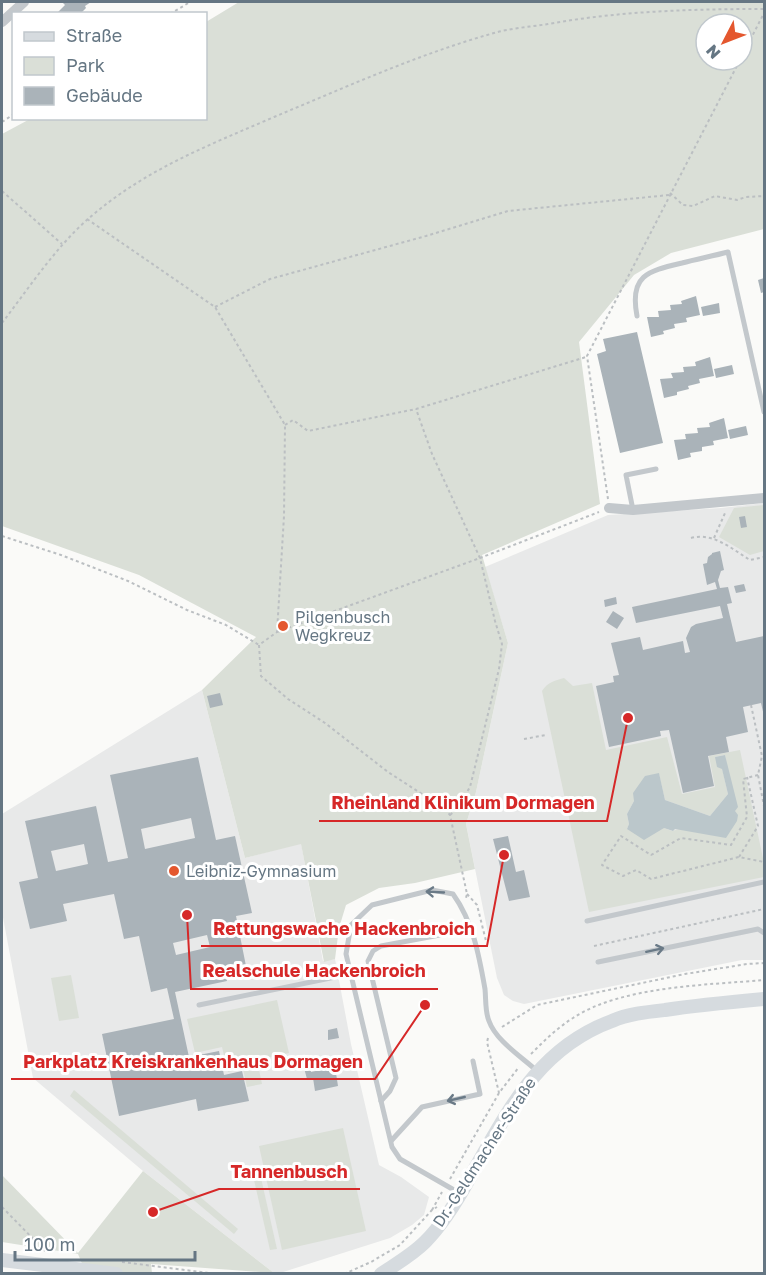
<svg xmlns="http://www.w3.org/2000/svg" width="766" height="1275" font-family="'Golos Text',sans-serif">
  <rect width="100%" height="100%" fill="#fafaf8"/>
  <g fill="#e8e9e9">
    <path d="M764 503V960H742L524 1004 513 1001 504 995 497 978 466 824 476 792 508 643 485 567 608 515 721 508Z"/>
    <path d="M202 690 245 858 301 843 323 961 335 959 351 1044 379 1165 401 1177 429 1197 424 1215 412 1225 390 1238 280 1273H274L143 1171 33 1078 2 912V814Z"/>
  </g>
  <g fill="#dadfd7" fill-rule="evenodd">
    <path d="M239 2H764V229L671 253 634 275 579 342 600 504 482 555 508 643 476 792 466 824 475 869 415 883 379 888 346 905 339 928 335 959 324 962 301 844 245 858 202 690 256 637 139 575 2 526V134L30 119 206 118V22ZM706 24H742V60H706Z"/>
    <path d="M764 505V551L750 555 719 537 734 508Z"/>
    <path d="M564 678 573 686 592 683 606 750 667 737 682 794 715 787 709 756 740 750 764 863V877L589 912 542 691C548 682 554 681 564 678ZM725 755 735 813 672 831 664 828 627 829 629 824 627 814 634 801 659 774 665 800 710 816 728 794 722 768 715 757Z"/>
    <path d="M71 975 79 1018 59 1021 51 978Z"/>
    <path d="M277 1000 289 1053 257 1060 262 1084 247 1087 243 1069 228 1072 222 1047 195 1053 187 1019Z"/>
    <path d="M74 1090 238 1229 234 1234 70 1096Z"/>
    <path d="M343 1128 366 1231 282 1250 259 1146Z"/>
    <path d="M143 1171 274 1273 151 1264 152 1273H86L78 1254 2 1242V1175L78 1253Z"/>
    <path d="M261 1178 277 1249 270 1250 254 1180Z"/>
  </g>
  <path fill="#bbc7cb" d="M725 755 738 807 735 811 738 815 737 821 726 838 675 829 673 831 664 828 644 840 627 829 629 824 627 814 634 801 633 793 645 776 659 773 665 800 710 816 728 794 722 769 717 767 715 757Z"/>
  <g fill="#aab3b9" fill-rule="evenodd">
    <path d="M65 2H91L85 6 86 8 80 14H56L65 5 63 3Z"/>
    <path d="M764 278V292L761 293 758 280Z"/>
    <path d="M696 296 700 315 686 318 687 322 674 324 675 328 663 331 664 334 651 337 647 317H659L658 311 671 310 670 305 682 304 681 301Z"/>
    <path d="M719 303 720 313 703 316 701 307Z"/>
    <path d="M637 332 663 443 620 453 597 354 606 351 603 339Z"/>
    <path d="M710 357 714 376 699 379 700 383 688 386 689 389 677 392V395L664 398 660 379 673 378 671 373 684 372 683 367 696 366 695 362Z"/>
    <path d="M732 365 734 374 716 378 714 369Z"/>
    <path d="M724 418 728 438 713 441 714 445 702 447V451L690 453 691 457 678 460 674 440 686 439 685 434 698 433 697 428 710 427 709 423Z"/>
    <path d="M746 426 748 435 730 439 728 430Z"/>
    <path d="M745 516 747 527 741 528 739 517Z"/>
    <path d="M720 551 724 570 721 571 718 580 720 588 728 587 732 603 727 604 736 642 764 636V716L761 703 743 707 748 732 726 737 729 752 708 756 714 786 683 793 669 730 660 731 661 736 609 747 596 686 614 682 613 676 619 675 611 643 640 637 643 650 683 641 685 653 690 652 686 638 691 627 696 624 723 618 720 606 636 623 632 607 717 589 715 582 707 585 703 564 707 563 708 557 712 554V553Z"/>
    <path d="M744 584 746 591 736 593 734 586Z"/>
    <path d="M616 597 617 604 605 607 604 600Z"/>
    <path d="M613 611 624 618 617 629 606 622Z"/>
    <path d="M220 693 223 705 210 708 207 696Z"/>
    <path d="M198 757 216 840 235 836 252 913 236 916 247 971 226 975 227 981 175 992 189 1057 219 1051 224 1075 242 1071 249 1101 198 1111 196 1099 119 1116 102 1034 174 1019 167 988 151 992 139 936 124 939 114 894 63 904 67 921 30 929 19 882 38 878 25 821 96 806 108 862 128 858 110 775ZM191 818 195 838 145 849 141 829ZM84 844 88 864 56 871 51 851ZM207 935 210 947 176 955 173 943Z"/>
    <path d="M508 836 516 872 524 870 530 897 509 901 493 839Z"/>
    <path d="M337 1028 339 1038 328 1040V1030Z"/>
    <path d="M339 1060 342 1071 336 1073 338 1086 315 1091 313 1078 307 1079 304 1068 310 1066 311 1072 334 1067 333 1061Z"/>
  </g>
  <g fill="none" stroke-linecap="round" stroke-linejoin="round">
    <g stroke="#bbbfc2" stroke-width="2" stroke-dasharray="3 3" stroke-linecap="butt">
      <path d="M170 14 190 2"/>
      <path d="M742 56 764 13"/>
      <path d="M2 122 14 114"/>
      <path d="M2 191 62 244"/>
      <path d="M670 193 683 205 693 206 715 196 737 200 746 197 764 196"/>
      <path d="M87 219 215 307 285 425 284 516 277 632 259 645"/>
      <path d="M215 307 270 279 426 236 508 211 669 195"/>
      <path d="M2 323C28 289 56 247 88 219 144 170 207 146 274 117 346 87 419 54 494 33 511 28 530 27 548 24 620 11 691 9 764 9"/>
      <path d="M285 425 293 420 308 431 416 409 586 357"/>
      <path d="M608 499 587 356 740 60"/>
      <path d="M2 536 61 555 128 581 187 610 226 625 259 645"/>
      <path d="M691 538C713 532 732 549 750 560L764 557"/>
      <path d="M714 538 725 513"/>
      <path d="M277 632 480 558 432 454 416 409"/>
      <path d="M259 645 261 676 288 699 325 723 388 772 445 809 450 815 467 894 466 898"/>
      <path d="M751 705 762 756 758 775 764 806"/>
      <path d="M524 739 546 735"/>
      <path d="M758 775 743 779 747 817 731 845 681 838 651 855 621 836 602 865 623 876 636 870 651 879 739 857 764 862"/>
      <path d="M450 815 457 809 470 787 499 669 502 644 495 621 480 558 599 512"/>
      <path d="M739 857 758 826 747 777"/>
      <path d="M467 894 477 905 486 941"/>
      <path d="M594 946 764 909"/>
      <path d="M502 1027 537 1005 685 974 747 964 764 963"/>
      <path d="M488 1038 487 1042 499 1093"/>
      <path d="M531 1054C544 1041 557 1028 573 1018 621 986 708 985 764 980"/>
      <path d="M450 1179 499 1093 519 1067"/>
      <path d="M2 1207 45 1251"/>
      <path d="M432 1210 442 1192"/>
      <path d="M122 1262 217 1274"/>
      <path d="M344 1274 371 1262 400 1245 432 1210 437 1207"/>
    </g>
    <g stroke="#c3c8cc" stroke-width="5">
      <path d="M637 316C629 275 648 271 682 263 697 259 713 256 728 252L764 412"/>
      <path d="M633 510 626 475 656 469"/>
      <path d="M587 921 764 882"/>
      <path d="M598 962 758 929 764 933"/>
      <path d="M199 1005 350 974"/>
      <path d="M381 1101 390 1091 396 1078 368 961 373 951 381 946 472 929"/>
      <path d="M391 1141 422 1107 480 1094 473 1061"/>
      <path d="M461 1194 400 1159 392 1147 346 954 351 925 372 905 432 890 453 894C473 922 479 955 485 989 486 999 485 1012 489 1021 496 1041 522 1057 537 1071"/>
    </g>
    <g stroke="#c3c8cc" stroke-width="10">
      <path d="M2 22 24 2"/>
      <path d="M609 508 633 510 764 498"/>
    </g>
    <g stroke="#d6dbdf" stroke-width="14">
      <path d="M2 1260 116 1274"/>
      <path d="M381 1274C396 1264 412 1255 425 1242 443 1224 457 1201 469 1179 507 1114 536 1049 612 1021 628 1014 647 1012 665 1010 698 1005 731 1002 764 999"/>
    </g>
  </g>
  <defs><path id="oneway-shaft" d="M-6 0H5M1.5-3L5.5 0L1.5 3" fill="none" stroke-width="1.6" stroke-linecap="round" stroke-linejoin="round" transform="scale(1.5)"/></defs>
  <g stroke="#6a7a87">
    <use href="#oneway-shaft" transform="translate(435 892) rotate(-177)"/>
    <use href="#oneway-shaft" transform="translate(655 950) rotate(-12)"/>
    <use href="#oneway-shaft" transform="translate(456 1099) rotate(167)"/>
  </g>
  <g fill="#e4572e" stroke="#fff" stroke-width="2">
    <circle cx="283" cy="626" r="6"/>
    <circle cx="174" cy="871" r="6"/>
  </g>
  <g text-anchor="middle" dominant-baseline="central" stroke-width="6" stroke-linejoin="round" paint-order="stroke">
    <g font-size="16" fill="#657683" stroke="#fff" text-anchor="start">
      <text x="295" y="617">Pilgenbusch<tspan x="295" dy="18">Wegkreuz</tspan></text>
      <text x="186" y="871">Leibniz-Gymnasium</text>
    </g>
    <g font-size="16" fill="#657683" stroke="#fff">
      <text transform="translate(484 1152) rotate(-57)">Dr.-Geldmacher-Straße</text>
    </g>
  </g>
  <path fill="none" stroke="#d62828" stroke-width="2" d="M628 718L607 821H319M504 855L487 946H201M187 915L191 989H438M425 1005L375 1079H11M153 1212L219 1189H360"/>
  <g fill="#d62828" stroke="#fff" stroke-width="2">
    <circle cx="628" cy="718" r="6"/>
    <circle cx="504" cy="855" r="6"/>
    <circle cx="187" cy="915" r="6"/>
    <circle cx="425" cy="1005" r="6"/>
    <circle cx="153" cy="1212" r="6"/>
  </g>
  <g font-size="18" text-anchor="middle" font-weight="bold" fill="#d62828" stroke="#fff" stroke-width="6" stroke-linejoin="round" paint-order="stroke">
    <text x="463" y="809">Rheinland Klinikum Dormagen</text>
    <text x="344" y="935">Rettungswache Hackenbroich</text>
    <text x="314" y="977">Realschule Hackenbroich</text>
    <text x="193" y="1068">Parkplatz Kreiskrankenhaus Dormagen</text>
    <text x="289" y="1178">Tannenbusch</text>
  </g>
  <rect width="766" height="1275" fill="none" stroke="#657683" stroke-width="6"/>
  <rect x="12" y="12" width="195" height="108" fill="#ffffff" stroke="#c1c8cd" stroke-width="1.5"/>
  <rect x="24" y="32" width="30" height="9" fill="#d6dbdf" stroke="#c1c8cd" stroke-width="1.5"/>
  <text x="66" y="42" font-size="18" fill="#657683">Straße</text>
  <rect x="24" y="57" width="30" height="18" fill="#dadfd7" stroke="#c1c8cd" stroke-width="1.5"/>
  <text x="66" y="72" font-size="18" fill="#657683">Park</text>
  <rect x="24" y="87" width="30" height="18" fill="#aab3b9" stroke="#c1c8cd" stroke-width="1.5"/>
  <text x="66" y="102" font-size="18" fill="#657683">Gebäude</text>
  <g transform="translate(724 42) rotate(228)"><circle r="28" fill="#ffffff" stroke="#c1c8cd" stroke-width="1.5"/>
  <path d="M0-4.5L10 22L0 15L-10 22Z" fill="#e4572e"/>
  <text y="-9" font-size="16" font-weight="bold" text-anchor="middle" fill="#657683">N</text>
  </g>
  <path d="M15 1251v9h180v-9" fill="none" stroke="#657683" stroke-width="3"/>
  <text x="24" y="1251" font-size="18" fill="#657683" stroke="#ffffff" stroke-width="4.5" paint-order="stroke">100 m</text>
</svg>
